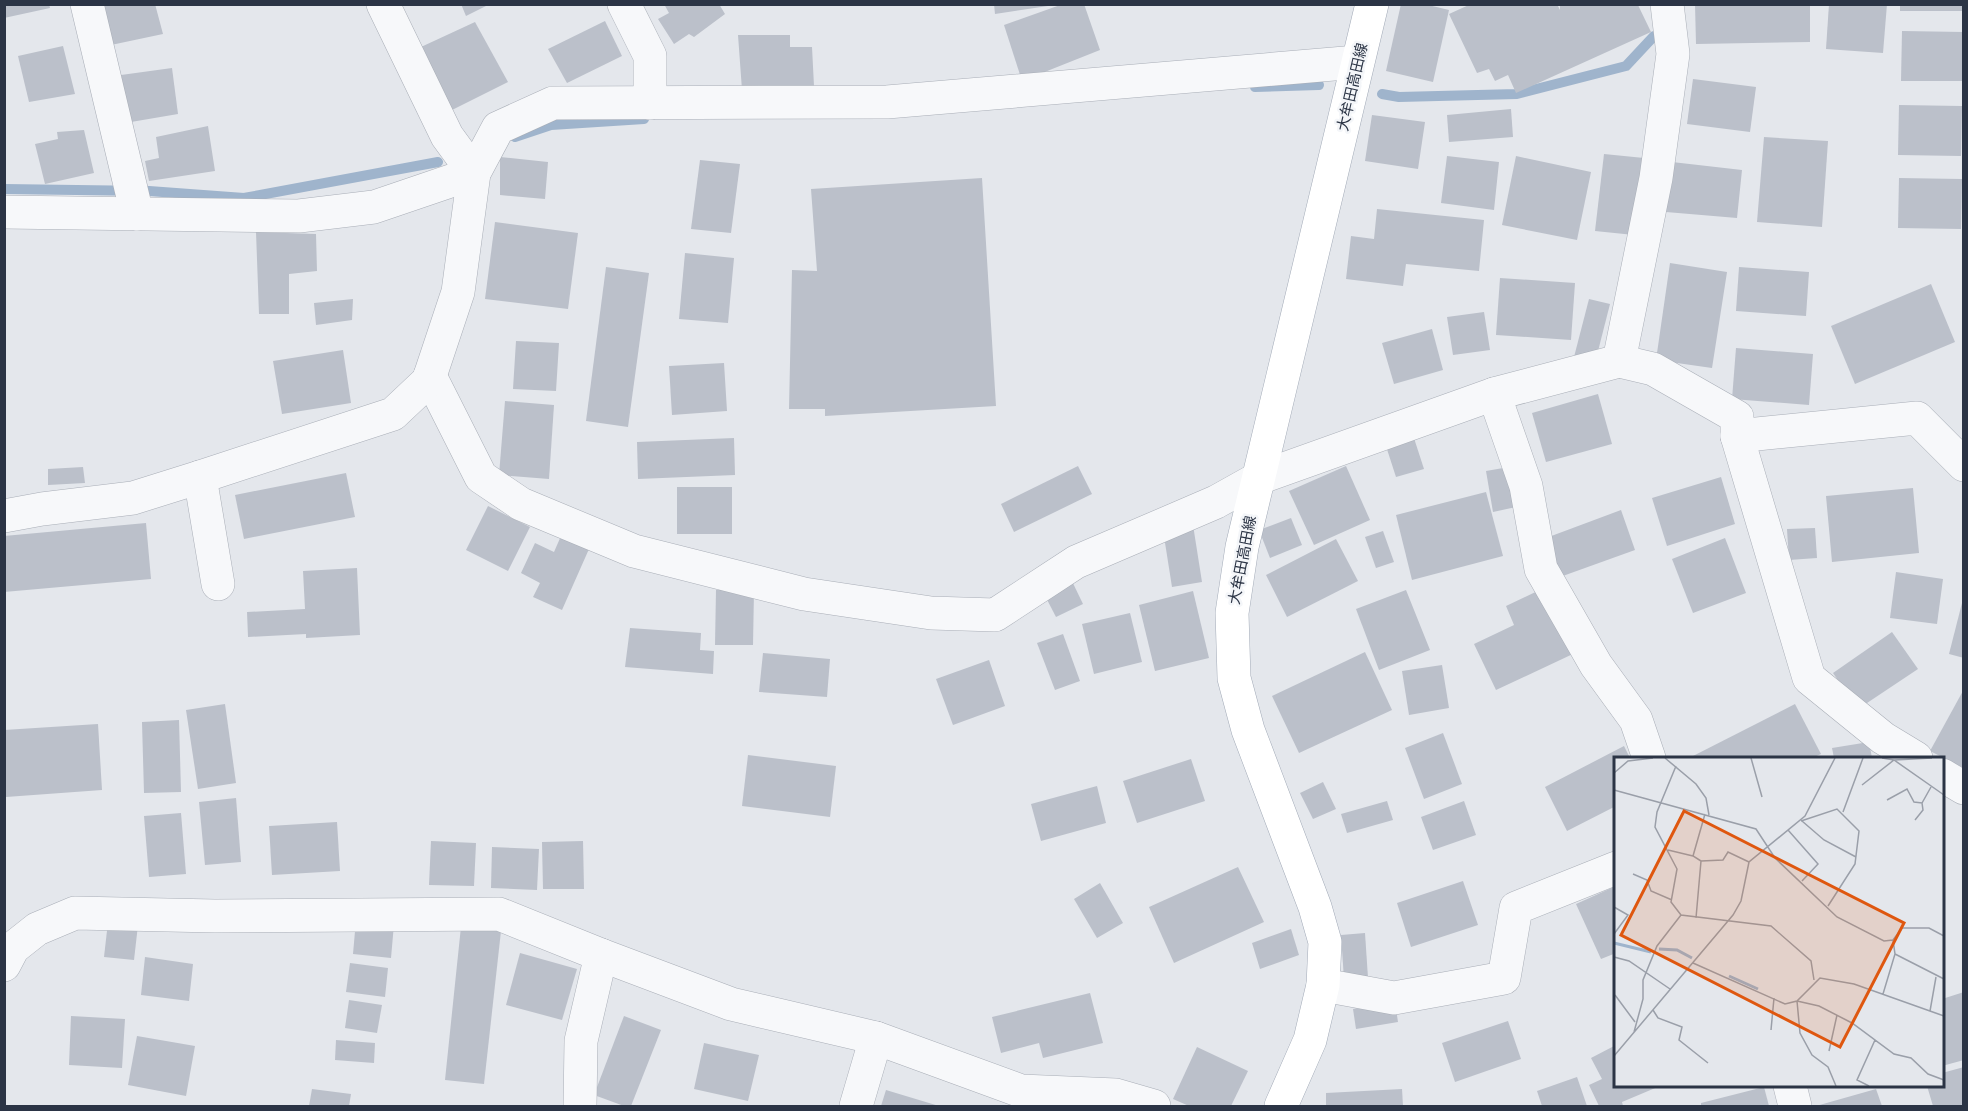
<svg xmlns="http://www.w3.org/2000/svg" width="1968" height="1111" font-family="'Titillium Web','Noto Sans JP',sans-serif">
  <rect width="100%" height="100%" fill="#e4e7ec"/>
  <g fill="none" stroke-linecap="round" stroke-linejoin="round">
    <g stroke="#9fb4cc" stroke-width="10">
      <path d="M1255 87 1319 85"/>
      <path d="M1382 94 1399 97 1517 94 1626 66 1654 36"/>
      <path d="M515 137 551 125 644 119"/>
      <path d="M4 189 149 191 244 198 438 162"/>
    </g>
  </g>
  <g fill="#bbc0ca">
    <path d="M4 4H49L50 8 4 18Z"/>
    <path d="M102 4H155L163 34 111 45Z"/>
    <path d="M461 4H490L466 16Z"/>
    <path d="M664 4H719L725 14 694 37 689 34 674 44 658 19 669 13Z"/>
    <path d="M994 4H1048V6L995 14Z"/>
    <path d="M1063 4H1084L1100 50 1022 81 1004 25Z"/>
    <path d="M1401 4H1424L1449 10 1433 82 1386 71Z"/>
    <path d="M1471 4H1557L1560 10V5H1638L1651 32 1516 93 1508 75 1495 81 1489 69 1477 73 1449 14Z"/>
    <path d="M1695 4H1810V42L1696 44Z"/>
    <path d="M1829 4H1887L1883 53 1826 49Z"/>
    <rect x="1900" y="4" width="63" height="7"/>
    <path d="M605 21 622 56 567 83 548 49Z"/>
    <path d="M475 22 508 82 440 116 408 53Z"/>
    <path d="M1902 31 1964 32 1963 81H1901Z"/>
    <path d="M738 35H790V47H812L814 86 742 90Z"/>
    <path d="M63 46 75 94 29 102 18 56Z"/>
    <path d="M172 68 178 114 131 122 121 75Z"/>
    <path d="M1693 79 1756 87 1750 132 1687 124Z"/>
    <path d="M1899 105 1962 106 1961 156 1898 155Z"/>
    <path d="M1511 109 1513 137 1449 142 1447 115Z"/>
    <path d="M1372 115 1425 122 1418 169 1365 161Z"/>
    <path d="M208 126 215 171 149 181 145 161 159 158 156 137Z"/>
    <path d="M84 130 94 173 45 184 35 144 58 139 57 132Z"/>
    <path d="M1764 137 1828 141 1822 227 1757 222Z"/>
    <path d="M1604 154 1644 158 1634 235 1595 231Z"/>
    <path d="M1447 156 1499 162 1494 210 1441 203Z"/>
    <path d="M1516 156 1591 172 1577 240 1502 225Z"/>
    <path d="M500 157 548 162 545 199 500 195Z"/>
    <path d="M700 160 740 164 731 233 691 229Z"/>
    <path d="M1672 162 1742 170 1737 218 1666 212Z"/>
    <path d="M982 178 996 406 825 416V409H789L792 270 817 271 811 189Z"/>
    <path d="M1899 178 1962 179 1961 229 1898 228Z"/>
    <path d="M1377 209 1484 220 1479 271 1406 264 1403 286 1346 279 1351 236 1374 239Z"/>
    <path d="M495 222 578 233 568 309 485 299Z"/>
    <path d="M256 232 316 234 317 271 289 274V314H259Z"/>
    <path d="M685 253 734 258 728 323 679 319Z"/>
    <path d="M1670 263 1727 272 1712 368 1656 360Z"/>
    <path d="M606 267 649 273 628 427 586 421Z"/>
    <path d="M1739 267 1809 272 1806 316 1736 311Z"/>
    <path d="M1500 278 1575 283 1571 340 1496 335Z"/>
    <path d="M1931 284 1955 342 1855 384 1831 326Z"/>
    <path d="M353 299 352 320 316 325 314 303Z"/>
    <path d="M1589 299 1610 304 1597 355 1574 357Z"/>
    <path d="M1484 312 1490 350 1453 355 1447 317Z"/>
    <path d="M1432 329 1443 370 1394 384 1382 343Z"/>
    <path d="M516 341 559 343 556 391 513 389Z"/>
    <path d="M1736 348 1813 354 1809 405 1732 399Z"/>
    <path d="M343 350 351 403 282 414 273 361Z"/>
    <path d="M724 363 727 411 672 415 669 366Z"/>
    <path d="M1598 394 1612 444 1546 462 1532 413Z"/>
    <path d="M505 401 554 405 549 479 499 475Z"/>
    <path d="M1412 432 1424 469 1396 477 1384 440Z"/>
    <path d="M734 438 735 475 638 479 637 442Z"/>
    <path d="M1078 466 1092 494 1014 532 1001 504Z"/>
    <path d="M1346 466 1370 520 1314 545 1289 491Z"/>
    <path d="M83 467 85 483 48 485V469Z"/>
    <path d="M1509 467 1516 507 1493 512 1486 471Z"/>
    <path d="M346 473 355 517 244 539 235 495Z"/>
    <path d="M1721 477 1735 524 1667 546 1652 498Z"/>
    <rect x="677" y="487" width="55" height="47"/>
    <path d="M1913 488 1919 553 1832 562 1826 496Z"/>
    <path d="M1486 492 1503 556 1412 580 1396 515Z"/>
    <path d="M488 506 530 527 508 571 466 550Z"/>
    <path d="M1621 510 1635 550 1560 577 1546 538Z"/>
    <path d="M1291 518 1302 545 1270 558 1259 530Z"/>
    <path d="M146 523 151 579 4 592V536Z"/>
    <path d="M1193 525 1202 582 1172 587 1163 530Z"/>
    <path d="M1815 528 1817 558 1789 560 1787 529Z"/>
    <path d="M1383 531 1394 562 1376 568 1365 537Z"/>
    <path d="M561 536 589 549 562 610 533 597 540 583 521 573 535 543 554 552Z"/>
    <path d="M1725 538 1746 593 1693 613 1672 559Z"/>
    <path d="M1336 539 1358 581 1287 617 1266 575Z"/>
    <path d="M357 568 360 635 306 638V634L248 637 247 612 305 609 303 571Z"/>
    <path d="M1896 572 1943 579 1937 624 1890 618Z"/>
    <path d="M1069 575 1083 604 1056 617 1041 588Z"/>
    <path d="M1546 587 1575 653 1496 690 1474 644 1514 625 1506 606Z"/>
    <path d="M716 590H754L753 645H715Z"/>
    <path d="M1406 590 1430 650 1379 670 1356 609Z"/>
    <path d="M1193 591 1209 658 1155 671 1139 605Z"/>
    <path d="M1963 599H1964V658L1949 654Z"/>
    <path d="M1130 613 1142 662 1094 674 1082 624Z"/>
    <path d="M630 628 701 633 700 650 714 651 713 674 625 667Z"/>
    <path d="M1892 632 1918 669 1858 709 1833 673Z"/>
    <path d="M1063 634 1080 681 1055 690 1037 643Z"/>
    <path d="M1365 652 1392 710 1299 753 1272 696Z"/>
    <path d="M763 653 830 659 827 697 759 692Z"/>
    <path d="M989 660 1005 706 953 725 936 679Z"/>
    <path d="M1442 665 1449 708 1409 715 1402 671Z"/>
    <path d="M1964 689V768L1930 751Z"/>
    <path d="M225 704 236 783 198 789 186 710Z"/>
    <path d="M1795 704 1821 754 1812 758H1694L1693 756Z"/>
    <path d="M179 720 181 792 144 793 142 722Z"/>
    <path d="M98 724 102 790 6 797 4 730Z"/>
    <path d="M1443 733 1462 784 1424 799 1405 748Z"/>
    <path d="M1869 742 1872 758H1834L1832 748Z"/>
    <path d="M1624 746 1630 758H1616V806L1567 831 1545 787Z"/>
    <path d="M748 755 836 766 830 817 742 806Z"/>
    <path d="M1191 759 1205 801 1137 823 1123 781Z"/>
    <path d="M1323 782 1336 809 1313 819 1300 793Z"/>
    <path d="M1097 786 1106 823 1041 841 1031 804Z"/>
    <path d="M236 798 241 862 205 865 199 802Z"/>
    <path d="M1387 801 1393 820 1347 833 1341 814Z"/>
    <path d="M1464 801 1476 835 1433 850 1421 817Z"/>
    <path d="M181 813 186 874 149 877 144 816Z"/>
    <path d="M337 822 340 871 272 875 269 826Z"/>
    <path d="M431 841 476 843 474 886 429 885Z"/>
    <path d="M583 841 584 889H543L542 842Z"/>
    <path d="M492 847 539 849 537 890 491 888Z"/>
    <path d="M1238 867 1264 922 1174 963 1149 907Z"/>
    <path d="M1463 881 1478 925 1411 947 1397 903Z"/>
    <path d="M1100 883 1123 923 1097 938 1074 899Z"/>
    <path d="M1616 886V953L1601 959 1576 904Z"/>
    <path d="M462 917 502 922 484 1084 445 1080Z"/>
    <path d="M356 920 394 924 391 958 353 954Z"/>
    <path d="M108 922 138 925 134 960 104 957Z"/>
    <path d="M1291 929 1299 955 1260 969 1252 943Z"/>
    <path d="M1365 933 1368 978 1344 979 1341 935Z"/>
    <path d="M520 953 577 969 562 1020 506 1005Z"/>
    <path d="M145 957 193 964 189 1001 141 995Z"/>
    <path d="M350 963 388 968 385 997 346 992Z"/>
    <path d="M1964 992V1060L1942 1066V999Z"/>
    <path d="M1090 993 1103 1043 1043 1058 1039 1043 1001 1053 992 1017Z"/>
    <path d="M349 1000 382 1005 377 1033 345 1028Z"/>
    <path d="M1395 1002 1398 1022 1356 1029 1353 1009Z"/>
    <path d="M71 1016 125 1019 122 1068 69 1065Z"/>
    <path d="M624 1016 661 1030 631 1106H624L594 1095Z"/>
    <path d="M1508 1021 1521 1059 1455 1082 1442 1043Z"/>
    <path d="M137 1036 195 1046 186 1096 128 1085Z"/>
    <path d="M336 1040 375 1043 374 1063 335 1060Z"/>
    <path d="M704 1043 759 1055 748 1101 694 1089Z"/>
    <path d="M1616 1045V1086H1660L1622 1102 1623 1106H1599L1589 1085 1602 1079 1591 1058Z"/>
    <path d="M1197 1047 1248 1071 1231 1106H1189L1173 1099Z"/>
    <path d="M1964 1067V1106H1933L1927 1086H1942V1073Z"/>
    <path d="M1577 1077 1587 1106H1542L1537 1091Z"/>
    <path d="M1764 1087 1769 1106H1701V1103Z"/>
    <path d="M312 1089 351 1094 349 1106H309Z"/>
    <path d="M1402 1089 1403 1106H1326V1093Z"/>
    <path d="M1876 1089 1882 1106H1816Z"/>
    <path d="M886 1090 939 1106H881Z"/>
  </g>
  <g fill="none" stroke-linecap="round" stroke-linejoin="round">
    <defs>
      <g id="street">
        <path d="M87 4 137 214"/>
        <path d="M383 4 447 136 474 173"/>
        <path d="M624 4 650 56V103"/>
        <path d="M4 212 299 216 374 207 474 173"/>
        <path d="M1619 361 1656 178 1673 54 1667 4"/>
        <path d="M430 376 481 477 521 504 634 551 804 594 931 613 995 615 1076 562 1216 502 1259 478 1494 394 1619 361 1653 369 1737 417V436L1809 678 1883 738 1916 758"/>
        <path d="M1494 394 1526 486 1541 569 1596 665 1636 720 1649 758"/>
        <path d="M1737 436 1917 418 1964 465"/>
        <path d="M200 477 218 584"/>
        <path d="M4 516 42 509 133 498 200 477 393 414 428 381 430 376 458 292 474 173 498 128 553 103 887 102 1357 62"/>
        <path d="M1942 775 1964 788"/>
        <path d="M4 965 13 948 37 929 75 913 215 916 499 914 601 955 731 1004 876 1038 1021 1091 1116 1095 1154 1106"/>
        <path d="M1323 985 1394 998 1504 978 1516 908 1616 868"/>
        <path d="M1790 1086 1795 1106"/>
        <path d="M580 1106 581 1041 601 955"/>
        <path d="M856 1106 876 1038"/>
      </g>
      <path id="primary" d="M1281 1106 1310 1040 1323 985 1325 942 1315 907 1248 730 1234 678 1232 613 1242 547 1372 4"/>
    </defs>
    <use href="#street" stroke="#a9aeb7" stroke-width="34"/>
    <use href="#primary" stroke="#a3abb8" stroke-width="34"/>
    <use href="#street" stroke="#f7f8fa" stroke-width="33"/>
    <use href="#primary" stroke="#fff" stroke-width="33"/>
  </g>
  <g text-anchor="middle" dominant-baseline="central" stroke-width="5" stroke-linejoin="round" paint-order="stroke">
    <g font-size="15" fill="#2b3445" stroke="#f4f6f9">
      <text transform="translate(1352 87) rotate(-77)">大牟田高田線</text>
      <text transform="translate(1242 560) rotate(-79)">大牟田高田線</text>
    </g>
  </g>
  <g transform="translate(1614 757)">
    <rect width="330" height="330" fill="#e4e7ec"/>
    <path fill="none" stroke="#9fb4cc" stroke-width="3" d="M0 186 37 195M45 192 63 193 78 201M115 219 144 232"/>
    <path fill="none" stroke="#9a9fa9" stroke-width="1.5" d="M51 1 82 27 92 41 95 58M137 1 148 40M268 1 280 3 330 38M62 9 43 55 41 70 63 112 57 145 67 158 157 169 197 204 200 223M0 16 14 4 39 1M248 28 280 3 318 1M0 33 142 72 161 101 223 160 270 184 279 183M273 43 293 32 300 45 308 46 317 30M229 55 249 1M301 63 309 53 308 46M187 64 223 52 245 74 241 107 214 149M188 64 210 83 242 100M174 73 204 107 188 124M54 93 79 99M87 104 109 103 114 95 135 105M19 117 33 123 37 134 58 143M0 150 14 158 0 177M82 161 87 104 79 99 91 57M281 197 330 222M0 200 15 204 56 232M79 206 171 247 183 244 206 221 240 227 330 259M269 237 281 197 279 183 288 171H315L330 179M1 238 21 265M183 244 205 249 238 266 280 297 297 301 314 317 330 323M183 244 186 276 198 298 214 310 222 329M39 253 44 261 68 270 65 283 94 306M316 254 322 220M157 273 160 241M20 275 29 242V223L43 189 67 158M215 294 223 258M0 299 119 158 127 144 135 105 191 59 221 1M255 329 243 323 261 283"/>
    <path fill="#df570f" fill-opacity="0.15" stroke="#df570f" stroke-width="3" d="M70 54 290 166 226 290 7 178Z"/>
    <rect width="330" height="330" fill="none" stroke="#2b3445" stroke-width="3"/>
  </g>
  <rect width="1968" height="1111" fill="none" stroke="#2b3445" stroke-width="12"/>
</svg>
